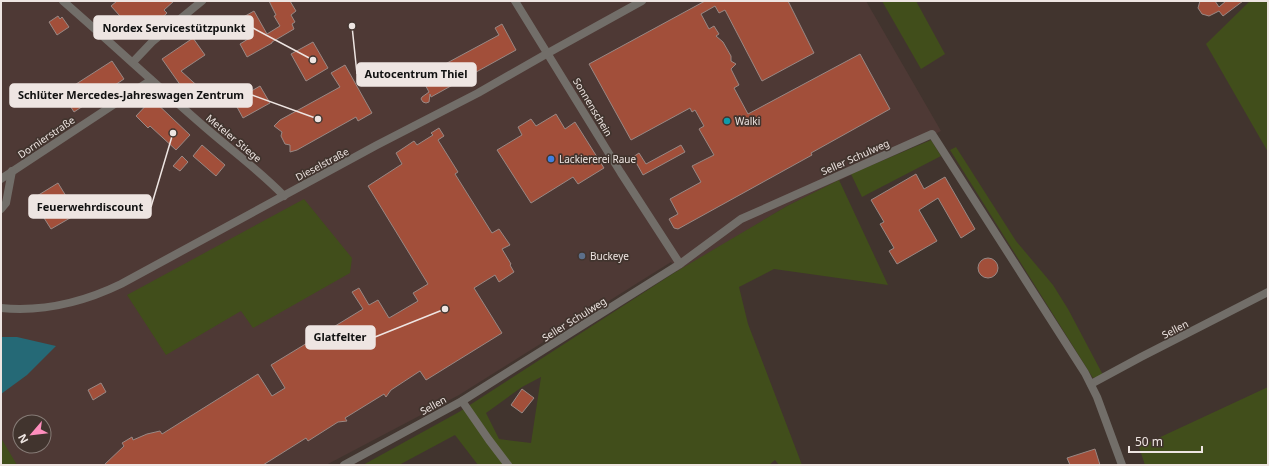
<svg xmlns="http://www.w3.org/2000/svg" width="1269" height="466" font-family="'Noto Sans',sans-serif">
  <rect width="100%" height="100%" fill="#41342e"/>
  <path fill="#4e3935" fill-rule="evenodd" d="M1 1H866L941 131 787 206 678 273 671 262 459 395 326 465H1ZM20 422H44V446H20Z"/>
  <g fill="#414e1b" fill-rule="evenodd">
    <path d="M882 1H916L945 54 921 69Z"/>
    <path d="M1250 1H1268V152L1206 44Z"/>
    <path d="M931 140 941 156 862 197 851 174Z"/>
    <path d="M956 147 1016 241 1053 285 1068 309 1103 375 1093 378 950 150Z"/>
    <path d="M839 180 888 285 774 269 739 287 748 324 802 465H779L775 460 769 465H478L455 435 399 465H363L459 412 674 273 787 206ZM541 377 531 443 499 439 486 413 522 387Z"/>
    <path d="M304 199 352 258 350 273 253 328 241 311 166 355 127 295Z"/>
    <path d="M1268 387V465H1145L1139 447Z"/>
    <path d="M1 438 17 465H1Z"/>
  </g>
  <path fill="#256976" d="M1 337H17L56 346 27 375 1 394Z"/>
  <g fill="#a24f3a" stroke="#998884">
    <path d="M117 1H174L164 10 167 13 153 26 149 22 136 34 111 6Z"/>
    <path d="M269 1H290L296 11 291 15 295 22 292 24 294 29 272 42V43L247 57 240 44 248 39 238 20 254 11 267 34 280 26 274 16 276 15Z"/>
    <path d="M705 1H788L814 53 762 81 725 10 719 13 715 6 701 14 709 29 714 26 719 34 716 36 723 42 731 56V61L736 64 731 69 739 85 734 88 748 114 860 54 890 109 811 153 812 155 678 229 674 228 669 219 678 214 670 199 701 182 692 166 714 155 699 129 704 126 695 110 692 112 690 108 631 140 589 64Z"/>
    <path d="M1200 1H1215L1219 7 1226 1H1243L1223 16 1219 11 1209 16 1202 14 1198 8Z"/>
    <path d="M58 16 60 19 62 17 69 27 57 35 49 22Z"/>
    <path d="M502 24 516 50 431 97 430 94 429 102 426 103 423 102 421 99 422 97 429 92 421 77 499 35 495 28Z"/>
    <path d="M193 38 205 55 181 71 203 91 194 101 180 88 181 86 162 59Z"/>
    <path d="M313 42 328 68 306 81 291 54Z"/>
    <path d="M112 61 124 79 74 112 62 93Z"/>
    <path d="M345 65 372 113 358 121 356 117 297 150 290 152V145L285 144 281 136 282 132 274 126 280 120 340 87 331 73Z"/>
    <path d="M260 86 270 103 243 118 232 98 239 94 241 97Z"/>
    <path d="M152 99 190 135 176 150 150 126 148 128 136 116Z"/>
    <path d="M556 114 565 129 575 122 604 168 578 184 573 177 531 203 497 150 522 135 518 127 531 119 536 126Z"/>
    <path d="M439 128 444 136 438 140 458 172 455 174 492 233 499 229 510 245 502 249 511 264 510 265 514 272 499 282 495 275 474 288 502 333 426 380 420 371 391 390 386 397 384 394 345 418 347 421 338 422 308 441 306 438 263 465H104L124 446 122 443 132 437 133 440 147 434 160 431 162 434 258 374 272 396 285 388 271 365 363 309 352 292 359 288 369 305 378 300 389 318 418 301 413 293 428 284 368 186 402 164 396 153 414 141 417 145 433 135 431 133Z"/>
    <path d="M202 145 225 165 216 176 193 156Z"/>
    <path d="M681 145 685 152 643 175 633 157 639 153 646 164Z"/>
    <path d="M182 156 188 162 180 171 173 166Z"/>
    <path d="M916 174 924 189 945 177 975 229 961 238 938 198 919 210 937 241 897 264 889 251 894 248 880 224 884 222 871 200Z"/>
    <path d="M58 183 77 214 51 229 32 199Z"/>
    <circle cx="988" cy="268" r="10"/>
    <path d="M101 383 106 392 93 400 88 390Z"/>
    <path d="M522 389 534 398 522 413 511 405Z"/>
    <path d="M1095 449 1100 465H1070L1067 458Z"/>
  </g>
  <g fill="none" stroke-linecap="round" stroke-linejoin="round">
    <g stroke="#726e69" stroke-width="8">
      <path d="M63 1C109 41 153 82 199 122 227 147 258 169 284 196"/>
      <path d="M515 1 621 173 680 264"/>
      <path d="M133 62 152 42 202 1"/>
      <path d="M1 179 151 80"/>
      <path d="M1 209 6 203 12 171"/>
      <path d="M1 308C43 312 84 302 121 284L377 145 478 93 548 53 642 1"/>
      <path d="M1091 384 1141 357 1268 292"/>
      <path d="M462 401 489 440 508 465"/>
      <path d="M344 465 462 401 680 264 741 219 932 134 1085 373 1097 397 1122 465"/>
    </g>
  </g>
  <circle fill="#0f9aa8" stroke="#41342e" stroke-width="1.5" cx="727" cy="121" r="4"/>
  <circle fill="#3f7fe0" stroke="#41342e" stroke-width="1.5" cx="551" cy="159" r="4"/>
  <circle fill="#5c6f8a" stroke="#41342e" stroke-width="1.5" cx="582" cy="256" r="4"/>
  <g text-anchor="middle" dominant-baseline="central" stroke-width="3.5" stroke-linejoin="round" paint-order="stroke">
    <g font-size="10" fill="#eee5e2" stroke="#41342e">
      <text transform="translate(593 107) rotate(59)">Sonnenschein</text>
      <text transform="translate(46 137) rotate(-34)">Dornierstraße</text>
      <text transform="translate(234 138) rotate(40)">Meteler Stiege</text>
      <text transform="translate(855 157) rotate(-24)">Seller Schulweg</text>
      <text transform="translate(322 164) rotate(-28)">Dieselstraße</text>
      <text transform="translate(574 319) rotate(-32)">Seller Schulweg</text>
      <text transform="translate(1175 329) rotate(-27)">Sellen</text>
      <text transform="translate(433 405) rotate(-29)">Sellen</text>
    </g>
    <g font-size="10" fill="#eee5e2" stroke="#41342e" text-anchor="start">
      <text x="735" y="121">Walki</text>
      <text x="559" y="159">Lackiererei Raue</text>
      <text x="590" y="256">Buckeye</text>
    </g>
  </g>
  <path fill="none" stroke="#eee5e2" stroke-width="1.5" d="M313 60L253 28M352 26L357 74M318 119L252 95M173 133L151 207M445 309L375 337"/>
  <g fill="#eee5e2" stroke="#41342e" stroke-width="1.5">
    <circle cx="313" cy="60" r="4"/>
    <circle cx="352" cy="26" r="4"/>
    <circle cx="318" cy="119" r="4"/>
    <circle cx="173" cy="133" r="4"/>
    <circle cx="445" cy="309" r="4"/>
  </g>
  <g fill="#eee5e2" stroke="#eee5e2" stroke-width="1.5">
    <rect x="94" y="16" width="159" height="23" rx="4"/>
    <rect x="357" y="63" width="119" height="23" rx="4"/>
    <rect x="10" y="84" width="242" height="23" rx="4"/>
    <rect x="29" y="195" width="122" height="23" rx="4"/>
    <rect x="306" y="326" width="69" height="23" rx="4"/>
  </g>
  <g font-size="11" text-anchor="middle" font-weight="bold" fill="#111">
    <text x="174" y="32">Nordex Servicestützpunkt</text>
    <text x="416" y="78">Autocentrum Thiel</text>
    <text x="131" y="99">Schlüter Mercedes-Jahreswagen Zentrum</text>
    <text x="90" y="211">Feuerwehrdiscount</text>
    <text x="340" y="341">Glatfelter</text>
  </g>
  <rect width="1269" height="466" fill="none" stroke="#eee5e2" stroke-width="4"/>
  <g transform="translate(32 434) rotate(242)"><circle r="19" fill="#41342e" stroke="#867b76"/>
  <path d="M0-3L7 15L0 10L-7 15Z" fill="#fe8ebd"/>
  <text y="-6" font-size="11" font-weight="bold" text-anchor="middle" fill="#eee5e2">N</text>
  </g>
  <path d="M1129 446v6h73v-6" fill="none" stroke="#eee5e2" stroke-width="2"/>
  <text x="1135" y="446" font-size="12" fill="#eee5e2" stroke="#41342e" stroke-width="3" paint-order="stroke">50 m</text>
</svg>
